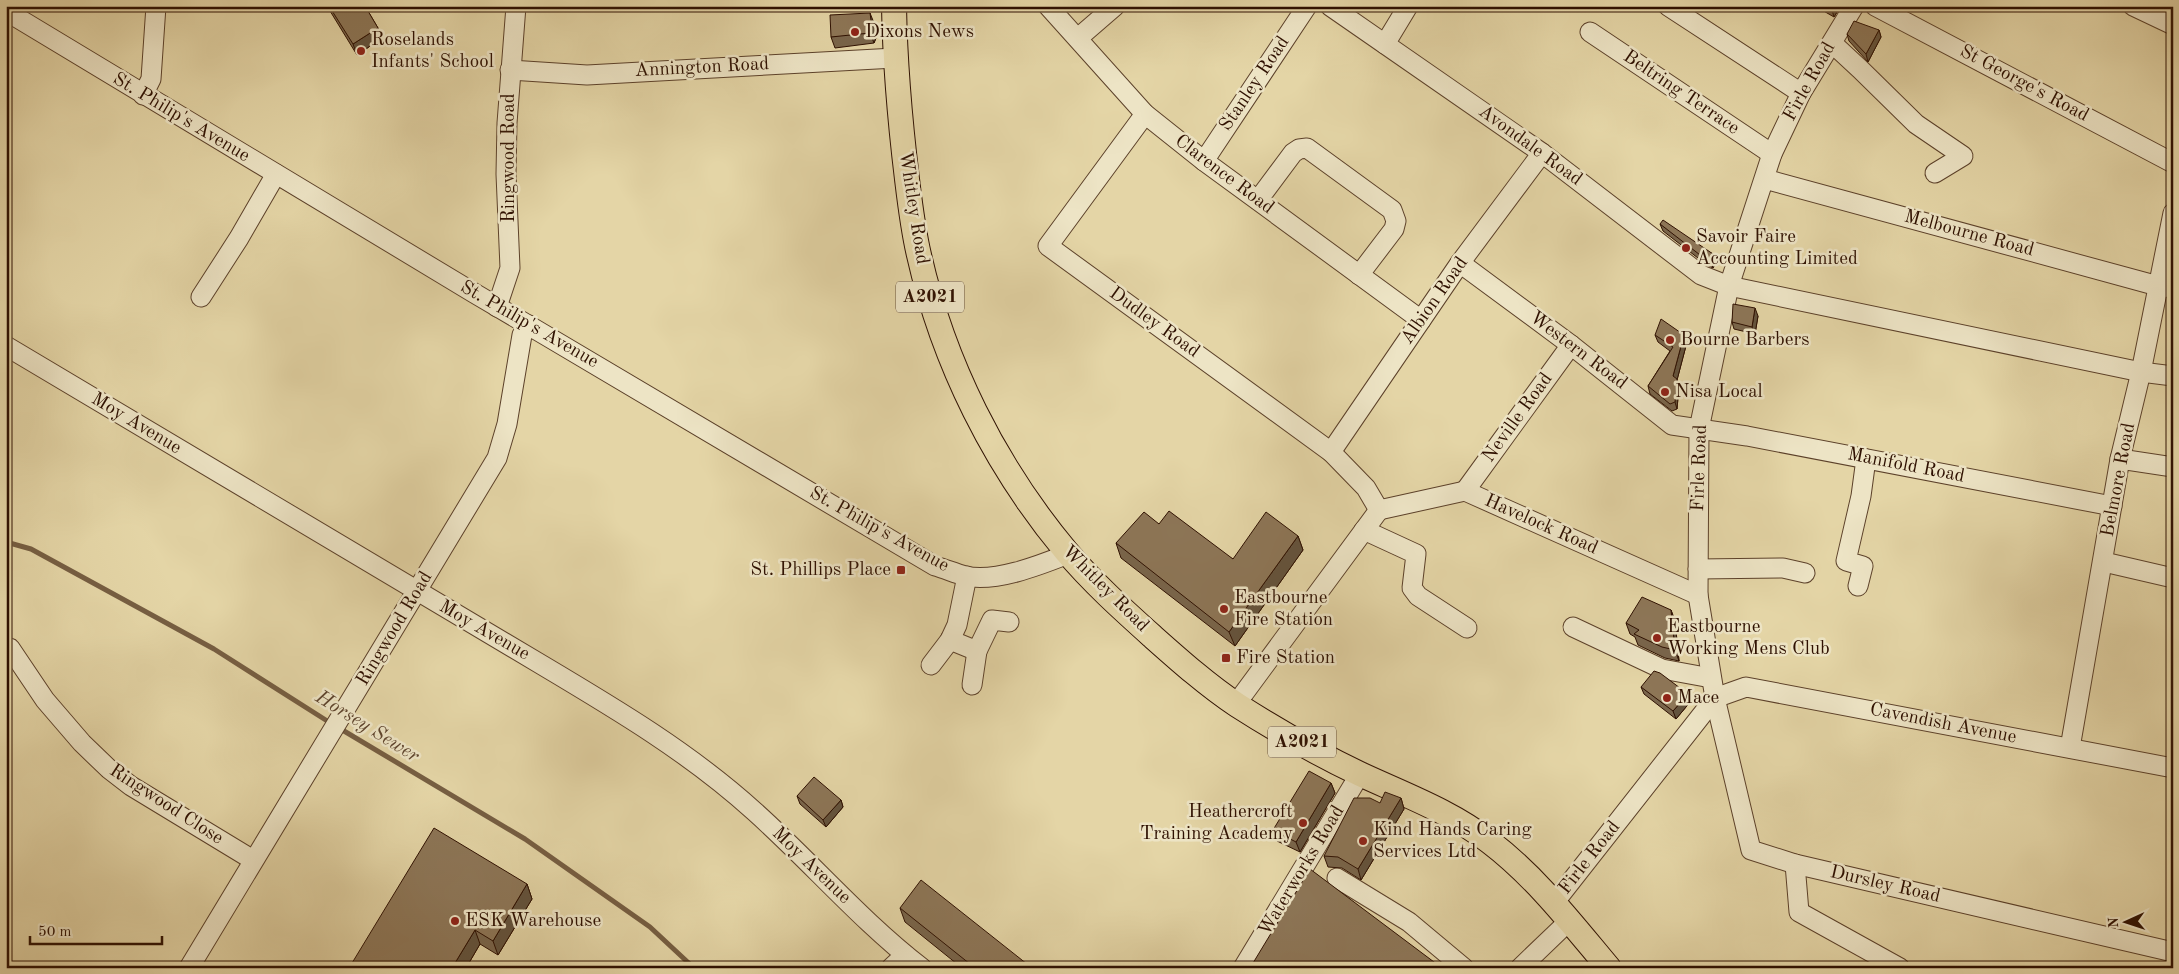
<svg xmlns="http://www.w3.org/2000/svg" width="2179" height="974" font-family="'Old Standard TT',serif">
  <rect width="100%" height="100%" fill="#e4d5a6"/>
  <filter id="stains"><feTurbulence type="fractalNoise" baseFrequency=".004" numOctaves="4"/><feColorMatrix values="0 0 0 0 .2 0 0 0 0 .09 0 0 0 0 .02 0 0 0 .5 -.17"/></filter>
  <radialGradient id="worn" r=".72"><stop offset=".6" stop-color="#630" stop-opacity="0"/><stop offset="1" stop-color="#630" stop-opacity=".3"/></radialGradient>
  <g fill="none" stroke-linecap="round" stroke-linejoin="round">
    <g stroke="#765e42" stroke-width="5">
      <path d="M6 542 31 549 214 649 332 724"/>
      <path d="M339 728 525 839 650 927 694 968"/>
    </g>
    <defs>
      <g id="minor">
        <path d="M1048 6 1145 114 1204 161 1421 320"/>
        <path d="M1330 6 1542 153 1701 275 1729 286 2141 372 2173 376"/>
        <path d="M1668 6 1801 93"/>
        <path d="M1854 6 1801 93 1772 154 1729 286 1699 429 1698 595 1715 698 1751 850 1795 864 2173 952"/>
        <path d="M1875 6 2173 163"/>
        <path d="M2133 6 2173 25"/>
        <path d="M6 11 474 293 935 566C945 569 955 573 965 576 995 583 1040 565 1068 554"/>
        <path d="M1590 32 1772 154"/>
        <path d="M1078 38 1115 6"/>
        <path d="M1832 43 1860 69 1916 124 1963 156 1935 173"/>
        <path d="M1385 44 1408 6"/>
        <path d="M510 70 587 75 895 58"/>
        <path d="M143 95 151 79 156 6"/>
        <path d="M1145 114 1048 246 1331 452 1366 488 1379 510"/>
        <path d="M1204 161 1307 6"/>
        <path d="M1765 179 2158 286 2173 288"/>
        <path d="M1258 200 1293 153 1299 149 1307 148 1392 210 1396 221 1394 229 1359 275"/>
        <path d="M1460 263 1571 345 1672 425 1747 436 2112 506"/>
        <path d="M201 297 239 238 276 174"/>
        <path d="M497 307 510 268 506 174 507 123 516 6"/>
        <path d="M6 346 542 665C616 709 690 753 754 811 811 862 861 921 922 968"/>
        <path d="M1331 452 1460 263 1542 153"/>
        <path d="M2120 459 2173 467"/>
        <path d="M1465 491 1571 345"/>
        <path d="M1379 510 1465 491 1698 595"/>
        <path d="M1364 530 1416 554 1412 588 1418 596 1467 628"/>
        <path d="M2104 562 2173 578"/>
        <path d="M1698 569 1783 568 1805 573"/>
        <path d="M1858 586 1863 566 1846 561 1861 496 1866 459"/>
        <path d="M1573 627 1662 669 1711 678"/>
        <path d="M950 640 977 651 992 620 1009 622"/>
        <path d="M10 648 45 700 82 743 109 769 131 786 253 860"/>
        <path d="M931 665 950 640 957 625 967 576"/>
        <path d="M972 685 977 651"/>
        <path d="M1715 698 1746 687 2173 768"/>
        <path d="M1236 704 1379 510"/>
        <path d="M2070 748 2120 459 2141 372 2173 213"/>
        <path d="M1795 864 1799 912 1900 968"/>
        <path d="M1337 878 1409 922 1464 968"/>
        <path d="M1554 903 1715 698"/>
        <path d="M189 968 497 458 507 424 522 335 529 325"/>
        <path d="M891 968 905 955"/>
        <path d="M1243 968 1360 774"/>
        <path d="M1520 968 1569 921"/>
      </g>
      <path id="major" d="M894 6C895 64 900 121 907 179 910 204 913 230 919 255 943 362 995 466 1066 551 1092 582 1122 609 1152 636 1179 660 1207 685 1237 705 1276 730 1318 754 1360 774 1405 795 1450 811 1490 842 1536 877 1572 924 1609 968"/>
    </defs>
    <use href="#minor" stroke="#5c412a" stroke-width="21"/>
    <use href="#major" stroke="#2e1001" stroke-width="26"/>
    <use href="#minor" stroke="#ede4c5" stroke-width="19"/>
    <use href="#major" stroke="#e4d5a6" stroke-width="24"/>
  </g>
  <g fill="#79654b" stroke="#2e1001">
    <path d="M327 6H365L378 28 382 38 357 55Z"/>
    <path d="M1815 6H1840V7L1834 17Z"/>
    <path d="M874 23 876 38 874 43 835 48 831 37Z"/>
    <path d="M1879 30 1881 37 1868 62 1849 41 1847 34Z"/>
    <path d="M1660 224 1713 254 1716 262 1713 268 1707 265 1663 231Z"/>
    <path d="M1758 316 1755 334 1734 329 1732 322Z"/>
    <path d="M1655 335H1684L1687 342 1677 380 1679 386 1677 409 1672 411 1650 394 1648 386 1670 351 1658 342Z"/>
    <path d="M1159 524 1233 559 1298 536 1303 550 1235 646 1121 558 1116 543Z"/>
    <path d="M1671 610 1675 621 1679 661 1665 658 1638 645 1635 637 1630 634 1626 623Z"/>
    <path d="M1641 687 1688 694 1691 701 1676 719 1644 694Z"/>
    <path d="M1331 783 1335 793 1300 852 1277 841 1273 830Z"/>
    <path d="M797 796 841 800 843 807 826 827 800 804Z"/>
    <path d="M1401 798 1404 809 1361 880 1342 868 1328 867 1324 856Z"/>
    <path d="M527 884 532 899 498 955 480 944 466 968H349Z"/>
    <path d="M900 908 1032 968H962L905 922Z"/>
  </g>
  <g fill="#63533d" stroke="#2e1001">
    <path d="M1834 6H1840V7L1834 17 1832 10Z"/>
    <path d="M870 13 874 23 876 38 874 43 870 33Z"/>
    <path d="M378 28 382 38 357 55 353 44Z"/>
    <path d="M1879 30 1881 37 1868 62 1866 54Z"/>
    <path d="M1713 254 1716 262 1713 268 1710 260Z"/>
    <path d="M1755 308 1758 316 1755 334 1752 327Z"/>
    <path d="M1684 335 1687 342 1677 380 1679 386 1677 409 1675 402 1673 376Z"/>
    <path d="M1298 536 1303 550 1235 646 1229 632Z"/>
    <path d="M1671 610 1675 621 1679 661 1675 650Z"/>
    <path d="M1688 694 1691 701 1676 719 1673 711Z"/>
    <path d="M1331 783 1335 793 1300 852 1296 842Z"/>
    <path d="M1401 798 1404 809 1361 880 1358 869Z"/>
    <path d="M841 800 843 807 826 827 823 820Z"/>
    <path d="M527 884 532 899 498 955 493 941Z"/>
    <path d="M475 930 480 944 466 968H452Z"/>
  </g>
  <g fill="#8d7657" stroke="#2e1001">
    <path d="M329 6H365L378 28 353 44Z"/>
    <path d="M1825 6H1834L1832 10Z"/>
    <path d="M870 13 872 27 870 33 831 37 830 15Z"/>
    <path d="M1854 21 1879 30 1866 54 1847 34Z"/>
    <path d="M1663 220 1713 254 1710 260 1704 258 1660 224Z"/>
    <path d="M1733 304 1755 308 1752 327 1732 322Z"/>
    <path d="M1661 319 1684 335 1673 376 1677 379 1675 402 1670 404 1648 386 1673 347 1655 335Z"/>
    <path d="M1169 511 1233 559 1266 512 1298 536 1229 632 1116 543 1144 512 1159 524Z"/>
    <path d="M1642 597 1671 610 1675 650 1662 647 1634 634 1639 630 1626 623Z"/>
    <path d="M1654 671 1660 673 1688 694 1673 711 1641 687Z"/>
    <path d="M1309 771 1331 783 1296 842 1273 830Z"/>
    <path d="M814 777 841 800 823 820 797 796Z"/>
    <path d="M1385 792 1401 798 1358 869 1338 857 1324 856 1354 798H1370L1380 803Z"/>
    <path d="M434 828 527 884 493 941 475 930 452 968H349Z"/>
    <path d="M1310 869 1442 968H1250Z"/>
    <path d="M921 880 1032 968H975L900 908Z"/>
  </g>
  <g fill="#8f2418" stroke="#ede4c5" stroke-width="2">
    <circle cx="855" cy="32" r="5"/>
    <circle cx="361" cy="51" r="5"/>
    <circle cx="1686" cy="248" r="5"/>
    <circle cx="1670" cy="340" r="5"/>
    <circle cx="1665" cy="392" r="5"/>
    <rect x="896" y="565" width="10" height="10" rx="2.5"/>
    <circle cx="1224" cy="609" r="5"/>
    <circle cx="1657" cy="638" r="5"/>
    <rect x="1221" y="653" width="10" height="10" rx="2.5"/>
    <circle cx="1667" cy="698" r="5"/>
    <circle cx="1303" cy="823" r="5"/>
    <circle cx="1363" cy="841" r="5"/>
    <circle cx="455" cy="921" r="5"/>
  </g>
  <g text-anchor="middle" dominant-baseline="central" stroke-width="5" stroke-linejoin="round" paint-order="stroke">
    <g fill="#ede4c5" stroke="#67503c" stroke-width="1">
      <rect x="896" y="281.5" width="68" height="31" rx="4"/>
      <rect x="1268" y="726.5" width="68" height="31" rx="4"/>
    </g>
    <g font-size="18" font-weight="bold" fill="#2e1001">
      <text x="930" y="297">A2021</text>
      <text x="1302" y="742">A2021</text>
    </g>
    <g font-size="19" fill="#2e1001" stroke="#ede4c5" text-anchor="start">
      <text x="865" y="32">Dixons News</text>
      <text x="371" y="40">Roselands<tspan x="371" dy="22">Infants' School</tspan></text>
      <text x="1696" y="237">Savoir Faire<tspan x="1696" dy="22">Accounting Limited</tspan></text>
      <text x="1680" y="340">Bourne Barbers</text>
      <text x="1675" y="392">Nisa Local</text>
      <text x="891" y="570" text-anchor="end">St. Phillips Place</text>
      <text x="1234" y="598">Eastbourne<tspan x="1234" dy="22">Fire Station</tspan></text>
      <text x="1667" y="627">Eastbourne<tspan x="1667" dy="22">Working Mens Club</tspan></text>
      <text x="1236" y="658">Fire Station</text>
      <text x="1677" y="698">Mace</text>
      <text x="1293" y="812" text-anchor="end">Heathercroft<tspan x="1293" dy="22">Training Academy</tspan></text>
      <text x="1373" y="830">Kind Hands Caring<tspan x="1373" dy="22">Services Ltd</tspan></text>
      <text x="465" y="921">ESK Warehouse</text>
    </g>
    <g font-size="19" fill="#2e1001" stroke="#ede4c5">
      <text transform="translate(702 68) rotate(-3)">Annington Road</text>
      <text transform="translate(1810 82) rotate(-61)">Firle Road</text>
      <text transform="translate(1255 84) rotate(-56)">Stanley Road</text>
      <text transform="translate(2024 84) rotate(28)">St George's Road</text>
      <text transform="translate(1681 93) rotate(34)">Beltring Terrace</text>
      <text transform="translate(181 118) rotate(31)">St. Philip's Avenue</text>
      <text transform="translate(1530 146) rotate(36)">Avondale Road</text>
      <text transform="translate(509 158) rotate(-90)">Ringwood Road</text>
      <text transform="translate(1224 175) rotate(37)">Clarence Road</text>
      <text transform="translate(913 208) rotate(81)">Whitley Road</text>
      <text transform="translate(1969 234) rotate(15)">Melbourne Road</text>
      <text transform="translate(1435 301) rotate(-55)">Albion Road</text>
      <text transform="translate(1154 323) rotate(36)">Dudley Road</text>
      <text transform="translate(529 325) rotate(30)">St. Philip's Avenue</text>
      <text transform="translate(1578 351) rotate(37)">Western Road</text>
      <text transform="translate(1518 418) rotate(-54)">Neville Road</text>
      <text transform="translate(136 424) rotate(31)">Moy Avenue</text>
      <text transform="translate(1906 466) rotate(11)">Manifold Road</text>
      <text transform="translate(1700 468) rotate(-88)">Firle Road</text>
      <text transform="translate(2119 480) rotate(-79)">Belmore Road</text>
      <text transform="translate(1541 525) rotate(24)">Havelock Road</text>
      <text transform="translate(879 530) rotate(29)">St. Philip's Avenue</text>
      <text transform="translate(1105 589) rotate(45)">Whitley Road</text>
      <text transform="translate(395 629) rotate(-59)">Ringwood Road</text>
      <text transform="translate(484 631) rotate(30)">Moy Avenue</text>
      <text transform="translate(1943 724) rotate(11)">Cavendish Avenue</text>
      <text transform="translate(166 805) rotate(33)">Ringwood Close</text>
      <text transform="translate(1590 858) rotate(-52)">Firle Road</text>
      <text transform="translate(811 866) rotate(44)">Moy Avenue</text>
      <text transform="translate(1302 871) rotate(-59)">Waterworks Road</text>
      <text transform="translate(1885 885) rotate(13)">Dursley Road</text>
    </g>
    <g font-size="20" font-style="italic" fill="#5e442d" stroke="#ede4c5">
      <text transform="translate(367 727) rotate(32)">Horsey Sewer</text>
    </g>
  </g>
  <rect width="2179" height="974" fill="none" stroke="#e4d5a6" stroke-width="25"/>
  <rect x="8" y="8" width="2164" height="959" fill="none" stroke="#2e1001" stroke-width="2.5"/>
  <rect x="12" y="12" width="2154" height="949" fill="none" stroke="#2e1001"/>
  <g transform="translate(2126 922) rotate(267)" stroke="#ede4c5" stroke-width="4" paint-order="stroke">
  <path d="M0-4L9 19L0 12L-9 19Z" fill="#2e1001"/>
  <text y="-8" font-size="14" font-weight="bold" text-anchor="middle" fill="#2e1001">N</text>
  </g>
  <path d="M30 936v8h132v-8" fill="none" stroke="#2e1001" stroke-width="2.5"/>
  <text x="38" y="936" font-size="15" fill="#2e1001" stroke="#ede4c5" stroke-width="4" paint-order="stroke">50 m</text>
  <rect width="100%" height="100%" filter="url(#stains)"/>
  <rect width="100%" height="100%" fill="url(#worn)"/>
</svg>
